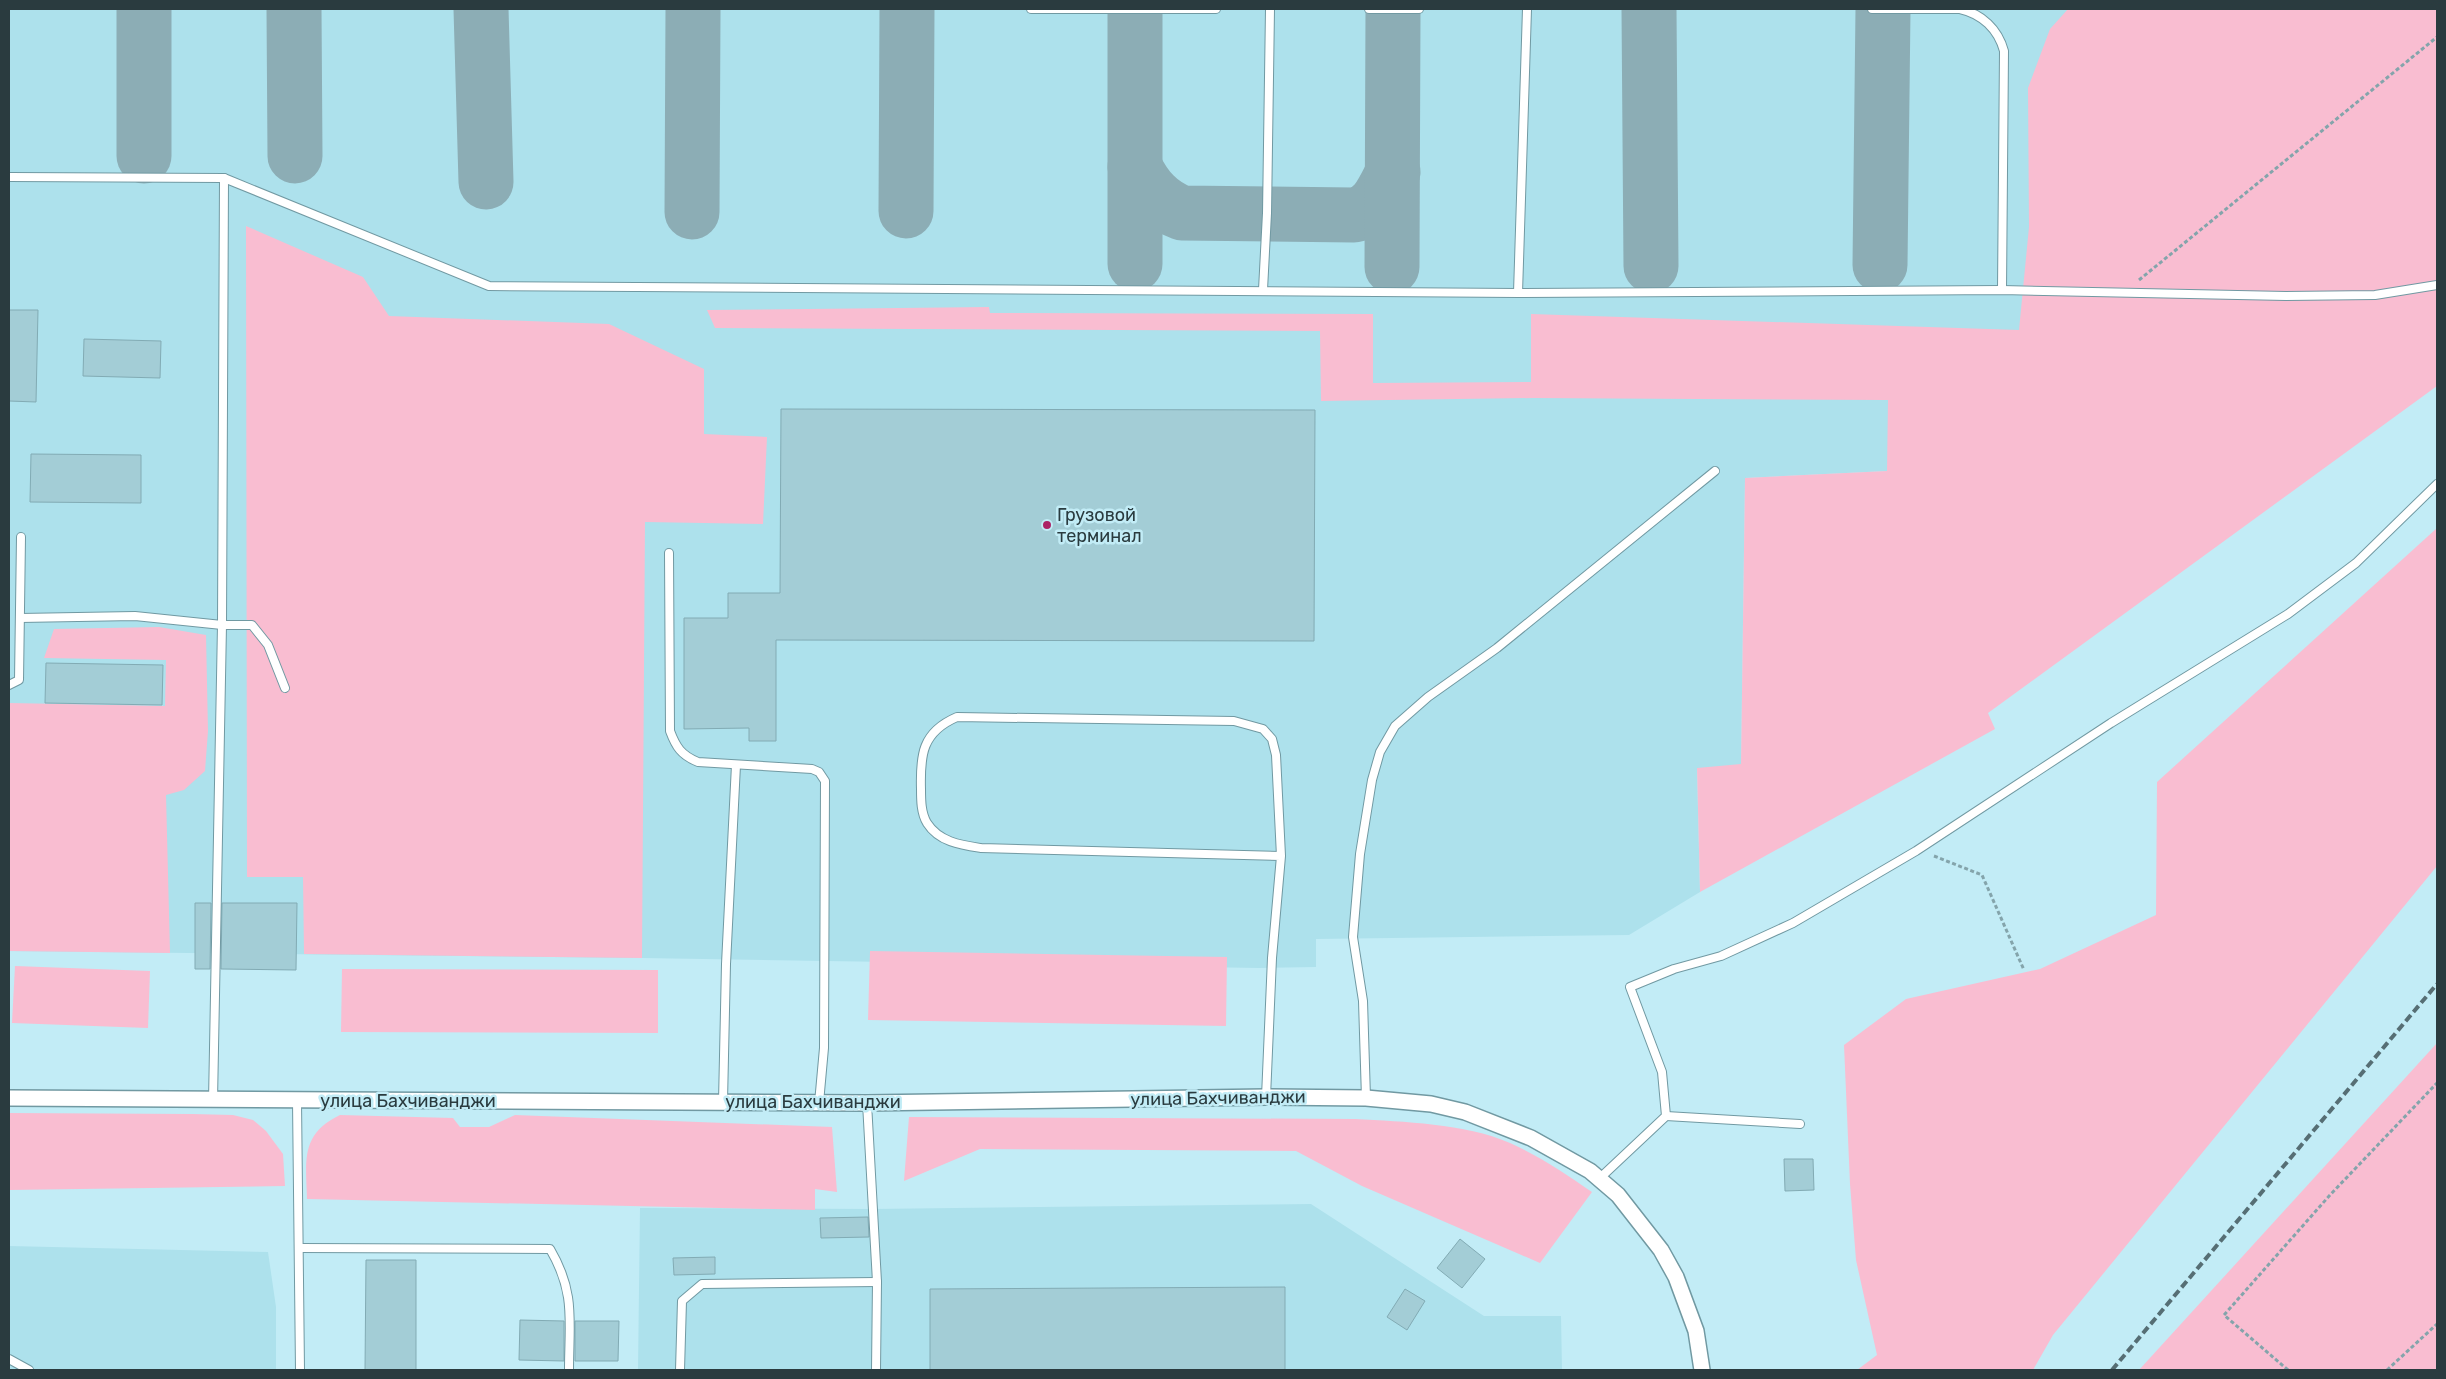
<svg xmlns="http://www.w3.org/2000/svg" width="2446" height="1379" font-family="Rubik,sans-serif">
  <rect width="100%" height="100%" fill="#c2ecf6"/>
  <g fill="#ade1ec">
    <path d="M9 9H2437L1887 471 1745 478 1741 765 1697 769 1700 892 1629 935 1316 939V967L1259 968 642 958 9 951Z"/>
    <path d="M1311 1204 1484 1316H1561L1562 1370H638L640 1208 873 1209Z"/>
    <path d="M9 1246 268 1252 276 1307V1370H9Z"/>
  </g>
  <g fill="#f9bdd1">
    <path d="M2068 9H2437V386L1988 713 1995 729 1700 892 1697 768 1741 764 1745 478 1887 471 1888 400 1533 398 1321 401 1320 331 715 328 707 310 989 307 990 313 1373 314V383L1531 382V314L2019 330 2029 227 2028 88 2050 29Z"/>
    <path d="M246 226 363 277 389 316 609 324 704 369V434L767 437 763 524 645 522 642 958 304 954 303 877H247Z"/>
    <path d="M2437 528V866L2053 1335 2033 1370H1857L1877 1355 1856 1260 1850 1184 1844 1045 1906 999 2040 969 2156 915 2157 782Z"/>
    <path d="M159 627 206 635 208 731 205 771 184 790 166 795 170 953 9 951V703L165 706 166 660 44 658 54 629Z"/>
    <path d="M870 951 1227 957 1226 1026 868 1020Z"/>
    <path d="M15 966 150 971 148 1028 12 1023Z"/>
    <path d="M342 969 658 970V1033L341 1032Z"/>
    <path d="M2437 1043V1370H2139Z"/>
    <path d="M9 1113 192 1114 233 1115 253 1120 266 1131 283 1154 285 1186 9 1190Z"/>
    <path d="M340 1115 453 1118 460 1127H489L515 1115 832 1127 837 1192 815 1189V1210L307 1199C306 1161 300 1134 340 1115Z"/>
    <path d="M909 1117 1355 1119C1404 1122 1464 1123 1510 1143 1539 1156 1566 1174 1592 1192L1540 1263 1362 1186 1296 1151 980 1149 904 1181Z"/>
  </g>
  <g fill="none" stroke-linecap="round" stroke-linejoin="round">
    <g stroke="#8cadb5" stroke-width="55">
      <path d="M144 9V156"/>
      <path d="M294 9 295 156"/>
      <path d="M481 9 486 182"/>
      <path d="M1649 9 1651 266"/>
      <path d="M1135 167C1146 189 1159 204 1182 213L1354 215C1376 211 1383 191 1393 172"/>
      <path d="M906 211 907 9"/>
      <path d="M692 212 693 9"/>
      <path d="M1135 264V9"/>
      <path d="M1880 265 1883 9"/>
      <path d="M1392 267 1393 9"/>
    </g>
  </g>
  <g fill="#a3cdd6" stroke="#82abb4">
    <path d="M9 310H38L36 402 9 401Z"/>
    <path d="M84 339 161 341 160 378 83 376Z"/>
    <path d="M781 409 1315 410 1314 641 776 640V741H749V728L684 729V618H728V593H780Z"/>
    <path d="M31 454 141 455V503L30 502Z"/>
    <path d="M46 663 163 665 162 705 45 703Z"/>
    <path d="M195 903H211L210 969H195Z"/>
    <path d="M222 903H297L296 970 221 969Z"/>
    <path d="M1784 1159H1813L1814 1190 1785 1191Z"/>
    <path d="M868 1217 869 1237 821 1238 820 1218Z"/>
    <path d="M1460 1239 1485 1259 1462 1288 1437 1268Z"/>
    <path d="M715 1257V1274L674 1275 673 1258Z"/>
    <path d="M366 1260H416V1370H365Z"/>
    <path d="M1285 1287V1370H930V1289Z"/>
    <path d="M1405 1289 1425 1301 1407 1330 1387 1317Z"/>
    <path d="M520 1320 564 1321V1361L519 1360Z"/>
    <path d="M575 1321H619L618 1361H575Z"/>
  </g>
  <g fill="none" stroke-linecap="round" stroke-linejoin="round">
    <defs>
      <g id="service">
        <path d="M1031 9H1216"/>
        <path d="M1369 9H1419"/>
        <path d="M1872 9H1960C1982 14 1998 29 2004 51L2002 290"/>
        <path d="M9 177 224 178 489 286 1518 293 2002 290 2286 296 2375 295 2437 285"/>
        <path d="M1263 290 1267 213 1270 9"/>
        <path d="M1518 293 1527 9"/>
        <path d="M669 553 670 731C676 747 681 755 698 762L812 769 819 772 825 781 824 1048 819 1103"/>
        <path d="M20 618 135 616 222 625H252L268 645 285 688"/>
        <path d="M9 685 19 680 21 537"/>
        <path d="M1266 1097 1272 958 1281 856 1276 755 1272 739 1263 729 1234 721 957 717C922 732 920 755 921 789 921 800 921 813 927 823 939 842 961 845 981 848L1281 856"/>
        <path d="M1366 1098 1363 1001 1353 937 1360 854 1372 780 1380 752 1395 726 1428 697 1497 648 1715 471"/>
        <path d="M213 1101 222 625 224 178"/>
        <path d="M297 1101 300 1370"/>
        <path d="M723 1102 726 964 736 765"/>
        <path d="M867 1103 877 1282 876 1370"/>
        <path d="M1666 1116 1800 1124"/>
        <path d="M1600 1178 1666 1116 1662 1072 1630 987 1674 969 1721 956 1793 923 1916 851 2111 723 2288 614 2356 563 2437 484"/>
        <path d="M299 1248 550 1249C576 1293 569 1322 569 1370"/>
        <path d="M9 1359 29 1370"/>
        <path d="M680 1370 682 1301 702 1284 877 1282"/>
      </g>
      <path id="minor" d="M9 1098 867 1103 1266 1097 1366 1098 1431 1104 1465 1112 1531 1138 1590 1171 1618 1195 1661 1250 1676 1277 1696 1331 1702 1370"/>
    </defs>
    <use href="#service" stroke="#7199a2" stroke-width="10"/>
    <use href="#minor" stroke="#7199a2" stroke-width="18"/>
    <g stroke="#84a4ab" stroke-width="3" stroke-dasharray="4 2.5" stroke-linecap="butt">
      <path d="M2139 280 2437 37"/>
      <path d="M1934 856 1982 875 2024 970"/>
      <path d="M2288 1370 2224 1315 2330 1195 2437 1083"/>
      <path d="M2387 1370 2437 1324"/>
    </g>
    <use href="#service" stroke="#fff" stroke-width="8"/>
    <use href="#minor" stroke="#fff" stroke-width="15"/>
    <path stroke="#566e74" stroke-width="4" stroke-dasharray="8 4" stroke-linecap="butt" d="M2112 1370 2437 984"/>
  </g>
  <circle fill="#ac2366" stroke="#c2ecf6" stroke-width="2" cx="1047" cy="525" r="5"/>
  <g text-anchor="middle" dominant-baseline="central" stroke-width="5" stroke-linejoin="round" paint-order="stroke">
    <g font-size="18" fill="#2a3b3f" stroke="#c2ecf6" text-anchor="start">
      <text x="1057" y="515">Грузовой<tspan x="1057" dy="21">терминал</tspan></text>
    </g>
    <g font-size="18" fill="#2a3b3f" stroke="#c2ecf6">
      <text transform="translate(1218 1098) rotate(-1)">улица Бахчиванджи</text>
      <text x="408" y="1101">улица Бахчиванджи</text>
      <text x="813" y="1102">улица Бахчиванджи</text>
    </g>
  </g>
  <rect width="2446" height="1379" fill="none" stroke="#2a3b3f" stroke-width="20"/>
</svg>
